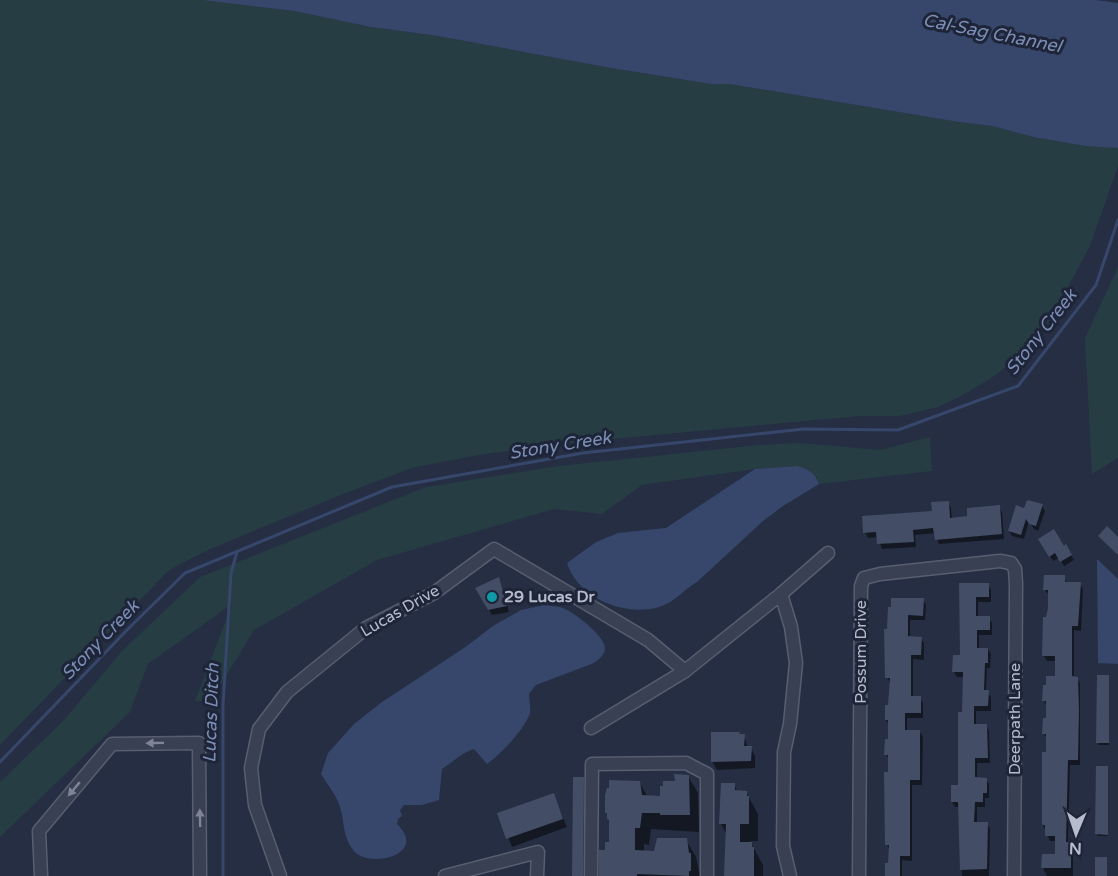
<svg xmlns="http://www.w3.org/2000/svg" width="1118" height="876" font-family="'Varela Round',sans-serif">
  <rect width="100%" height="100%" fill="#252e43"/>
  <g fill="#273d44">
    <path d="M0 0H202L294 11 371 27 438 36 605 67 711 84H730L959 122 993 126 1033 137 1068 143 1118 148V166L1090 246 1051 319 1013 362 990 379 959 397 938 407 900 416H861L814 420 571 443 478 455 412 468 343 494 256 530 206 551 169 570 0 745Z"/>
    <path d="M1118 267V458L1092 474 1085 338Z"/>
    <path d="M930 437 932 471 819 484 817 477 806 468 797 466 755 469 642 485 602 514 554 509 377 560 254 630 211 701H195L232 604 148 664 130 712 0 837V782L63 721 122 651 200 577 426 487 558 466 759 445 800 443 880 450Z"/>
  </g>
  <g fill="#37476b">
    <path d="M202 0H1096L1118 3V148L1086 146 1033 137 993 126 959 122 730 84H711L605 67 438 36 371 27 294 11Z"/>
    <path d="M797 466C807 468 816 473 819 484L783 506 763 521 697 582C684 589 674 603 659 607 624 617 578 598 567 563L596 542 618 533 666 528 755 469Z"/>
    <path d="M1097 559 1118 579V664L1098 663Z"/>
    <path d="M544 605C550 606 557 606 563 608 575 613 604 635 605 648 605 655 599 659 594 663L536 685 529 694C529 700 531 708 530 713 525 729 500 755 487 764L474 749C461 753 453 762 442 769L439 800 422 805H404L400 810 402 816 398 819 397 824C429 855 369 869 354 851 342 836 345 823 340 807 337 796 327 784 321 774L328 753 354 724 382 702 464 648 493 626 521 610Z"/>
  </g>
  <g fill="#0007">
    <path d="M948 502 951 508 952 519 969 517 999 507 1002 512 1004 539 939 544 935 533 915 535 916 547 882 549 878 537 868 538 865 532 933 513Z"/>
    <path d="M1042 506 1045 511 1038 531 1034 529 1029 521 1024 539 1012 536 1009 531 1025 510Z"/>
    <path d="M1040 539 1063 548 1065 546 1074 560 1064 566 1059 558 1053 561Z"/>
    <path d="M1064 577 1067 584H1080L1083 589 1081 631 1074 630V678H1077L1080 683V765H1070L1068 843 1073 849V876H1047L1043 868 1056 855V841H1050L1043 825 1047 754V739L1044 734 1048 720 1047 706 1044 701 1057 678V661H1047L1044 656 1049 595 1045 590Z"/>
    <path d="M499 579 509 612 492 615 477 589Z"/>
    <path d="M960 585H988L991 590V602H978V618H989L992 623V635H979V649H988L991 654 990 668H987L986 691 991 697V711H976V725H986L989 731 990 763H977V779H986L989 784V798H985V807H977V824H987L990 829 989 876H962L959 807H955L952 802 959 786 963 713 964 677H957L954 672 962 657Z"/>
    <path d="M923 600 926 605 925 620H910V638H921L924 643V660L913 659V697H920L923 703V718H907V732H920L923 737 922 785H912V861L902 860V876H887L890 864V850L887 845 889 760 886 754 890 741V726L886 720 890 706V682L887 677 886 631Z"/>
    <path d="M1108 676 1109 745H1099L1098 743Z"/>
    <path d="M744 736 748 748H751L755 756V768L717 770 712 761Z"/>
    <path d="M1108 767V836H1098L1097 834Z"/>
    <path d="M688 776 698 793 699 832 651 829 649 845 644 844V852H655L686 840 696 857 700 876H601L610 843V822L608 819 639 782 648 797H662L676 783Z"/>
    <path d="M734 785 738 792H746L758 814V841H750L763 865V876H726L727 835 721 824Z"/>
    <path d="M553 795 567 827 512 847 499 814Z"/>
  </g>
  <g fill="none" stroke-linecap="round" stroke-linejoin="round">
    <g stroke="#37476b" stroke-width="3">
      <path d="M0 762 127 630 185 573 392 487 583 453 804 429 898 430 1018 386 1096 285 1118 220"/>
      <path d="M223 876V705L231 573 237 552"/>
    </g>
  </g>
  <g fill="#434d66">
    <path d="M1027 500 1043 504 1036 526 1029 524 1026 519 1021 535 1008 531 1016 505 1024 508Z"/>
    <path d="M949 501 950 518 967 516V508L1000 505 1002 534 935 540 933 528 913 530 914 542 877 544 876 532 863 533 862 516 932 511 931 502Z"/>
    <path d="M1107 526 1118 537V555L1098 536Z"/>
    <path d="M1054 529 1064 546 1066 544 1072 555 1060 562 1055 553 1049 557 1038 539Z"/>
    <path d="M1044 575H1065V582H1081L1078 626H1072V676L1078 677 1079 710 1078 760H1068L1066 842H1071V868H1041L1042 854H1055V836H1045V825H1042V752H1046V734H1042L1043 718H1046V701H1042L1043 685H1046V676H1055V656H1042L1043 617H1046L1048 608V590H1043Z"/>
    <path d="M499 577 507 606 488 610 475 588Z"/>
    <path d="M959 583H989V597H976V616H990V630H977V648H988V663H985L984 690H989L988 706H974V724H987L988 758H975V777L987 778V793H983V802H975L974 822H988L987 869 960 870 958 802H951V785H958V712H962L963 672H952L953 655H960Z"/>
    <path d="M891 598H924L923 616 908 615V636L922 637 921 655H911V696H921V713H905V730H920V780H910V856H900V876H885V863H888L889 845H885L884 772H888V755H884L885 739H888V720H885V705H888L890 678H885L884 629H887L888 607H891Z"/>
    <path d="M1097 675H1109V743H1096Z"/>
    <path d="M711 732H740L739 734H745L744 746H752L751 761 711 762Z"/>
    <path d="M1096 766H1108V835L1095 834Z"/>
    <path d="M674 774 689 775 690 815H660V813H642L640 828H635V850L654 851 657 838H687L689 853H691V871H689V876L637 874V876H599V850H605V842H609V820L607 819V813H605V795L607 788H609V780L640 781 642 795 660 796V786H663V781H675Z"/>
    <path d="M573 777H584L583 876H572Z"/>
    <path d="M721 783H735V790L747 791V796H749V824H740V842H752V847H754V876H724L726 824H719Z"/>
    <path d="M554 793 563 819 506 839 497 813Z"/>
    <rect x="1095" y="857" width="12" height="19"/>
  </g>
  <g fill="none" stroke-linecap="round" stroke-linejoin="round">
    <defs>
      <g id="street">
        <path d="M781 594 791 627 796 663 790 724 784 752 783 846 790 876"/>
        <path d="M591 728 685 671 781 594 828 553"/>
        <path d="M41 876 39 831 112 744 199 743 200 876"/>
        <path d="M280 876 255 805 251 768 259 729 287 692 366 628 434 593 494 549 648 640 685 671"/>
        <path d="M445 876 538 852 537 876"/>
        <path d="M591 876 592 764 686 763 707 774V876"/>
        <path d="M859 876 861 586 864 578 880 574 1000 561 1011 563 1015 569 1016 584 1014 876"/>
      </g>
    </defs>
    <use href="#street" stroke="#575e70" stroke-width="15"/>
    <use href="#street" stroke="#394053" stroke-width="12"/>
  </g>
  <defs><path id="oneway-solid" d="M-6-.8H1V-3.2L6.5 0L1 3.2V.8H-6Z" transform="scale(1.5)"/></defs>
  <g fill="#7e8496">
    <use href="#oneway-solid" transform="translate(155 743) rotate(179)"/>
    <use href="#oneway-solid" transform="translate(74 789) rotate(130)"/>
    <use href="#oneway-solid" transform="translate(200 818) rotate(-91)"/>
  </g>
  <circle fill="#0f9aa8" stroke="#1e2538" stroke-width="2" cx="492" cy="597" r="6"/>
  <g text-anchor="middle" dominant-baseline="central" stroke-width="6" stroke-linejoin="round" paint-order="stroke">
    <g font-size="16" font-weight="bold" fill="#b6bccd" stroke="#1e2538" text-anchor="start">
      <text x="504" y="597">29 Lucas Dr</text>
    </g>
    <g font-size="16" fill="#b6bccd" stroke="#1e2538">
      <text transform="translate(400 611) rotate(-30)">Lucas Drive</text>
      <text transform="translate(861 652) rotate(-90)">Possum Drive</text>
      <text transform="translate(1015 719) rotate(-90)">Deerpath Lane</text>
    </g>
    <g font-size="18" font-style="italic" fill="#7c8eb5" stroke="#1e2538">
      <text transform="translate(992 33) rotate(11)">Cal-Sag Channel</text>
      <text transform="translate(1041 332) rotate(-52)">Stony Creek</text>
      <text transform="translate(560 445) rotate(-9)">Stony Creek</text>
      <text transform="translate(100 640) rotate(-46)">Stony Creek</text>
      <text transform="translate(211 713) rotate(-88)">Lucas Ditch</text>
    </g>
  </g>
  <g transform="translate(1076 834) rotate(182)" stroke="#1e2538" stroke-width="4.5" paint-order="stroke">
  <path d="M0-4.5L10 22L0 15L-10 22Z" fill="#b6bccd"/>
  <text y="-9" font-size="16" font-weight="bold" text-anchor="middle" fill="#b6bccd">N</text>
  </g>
</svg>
